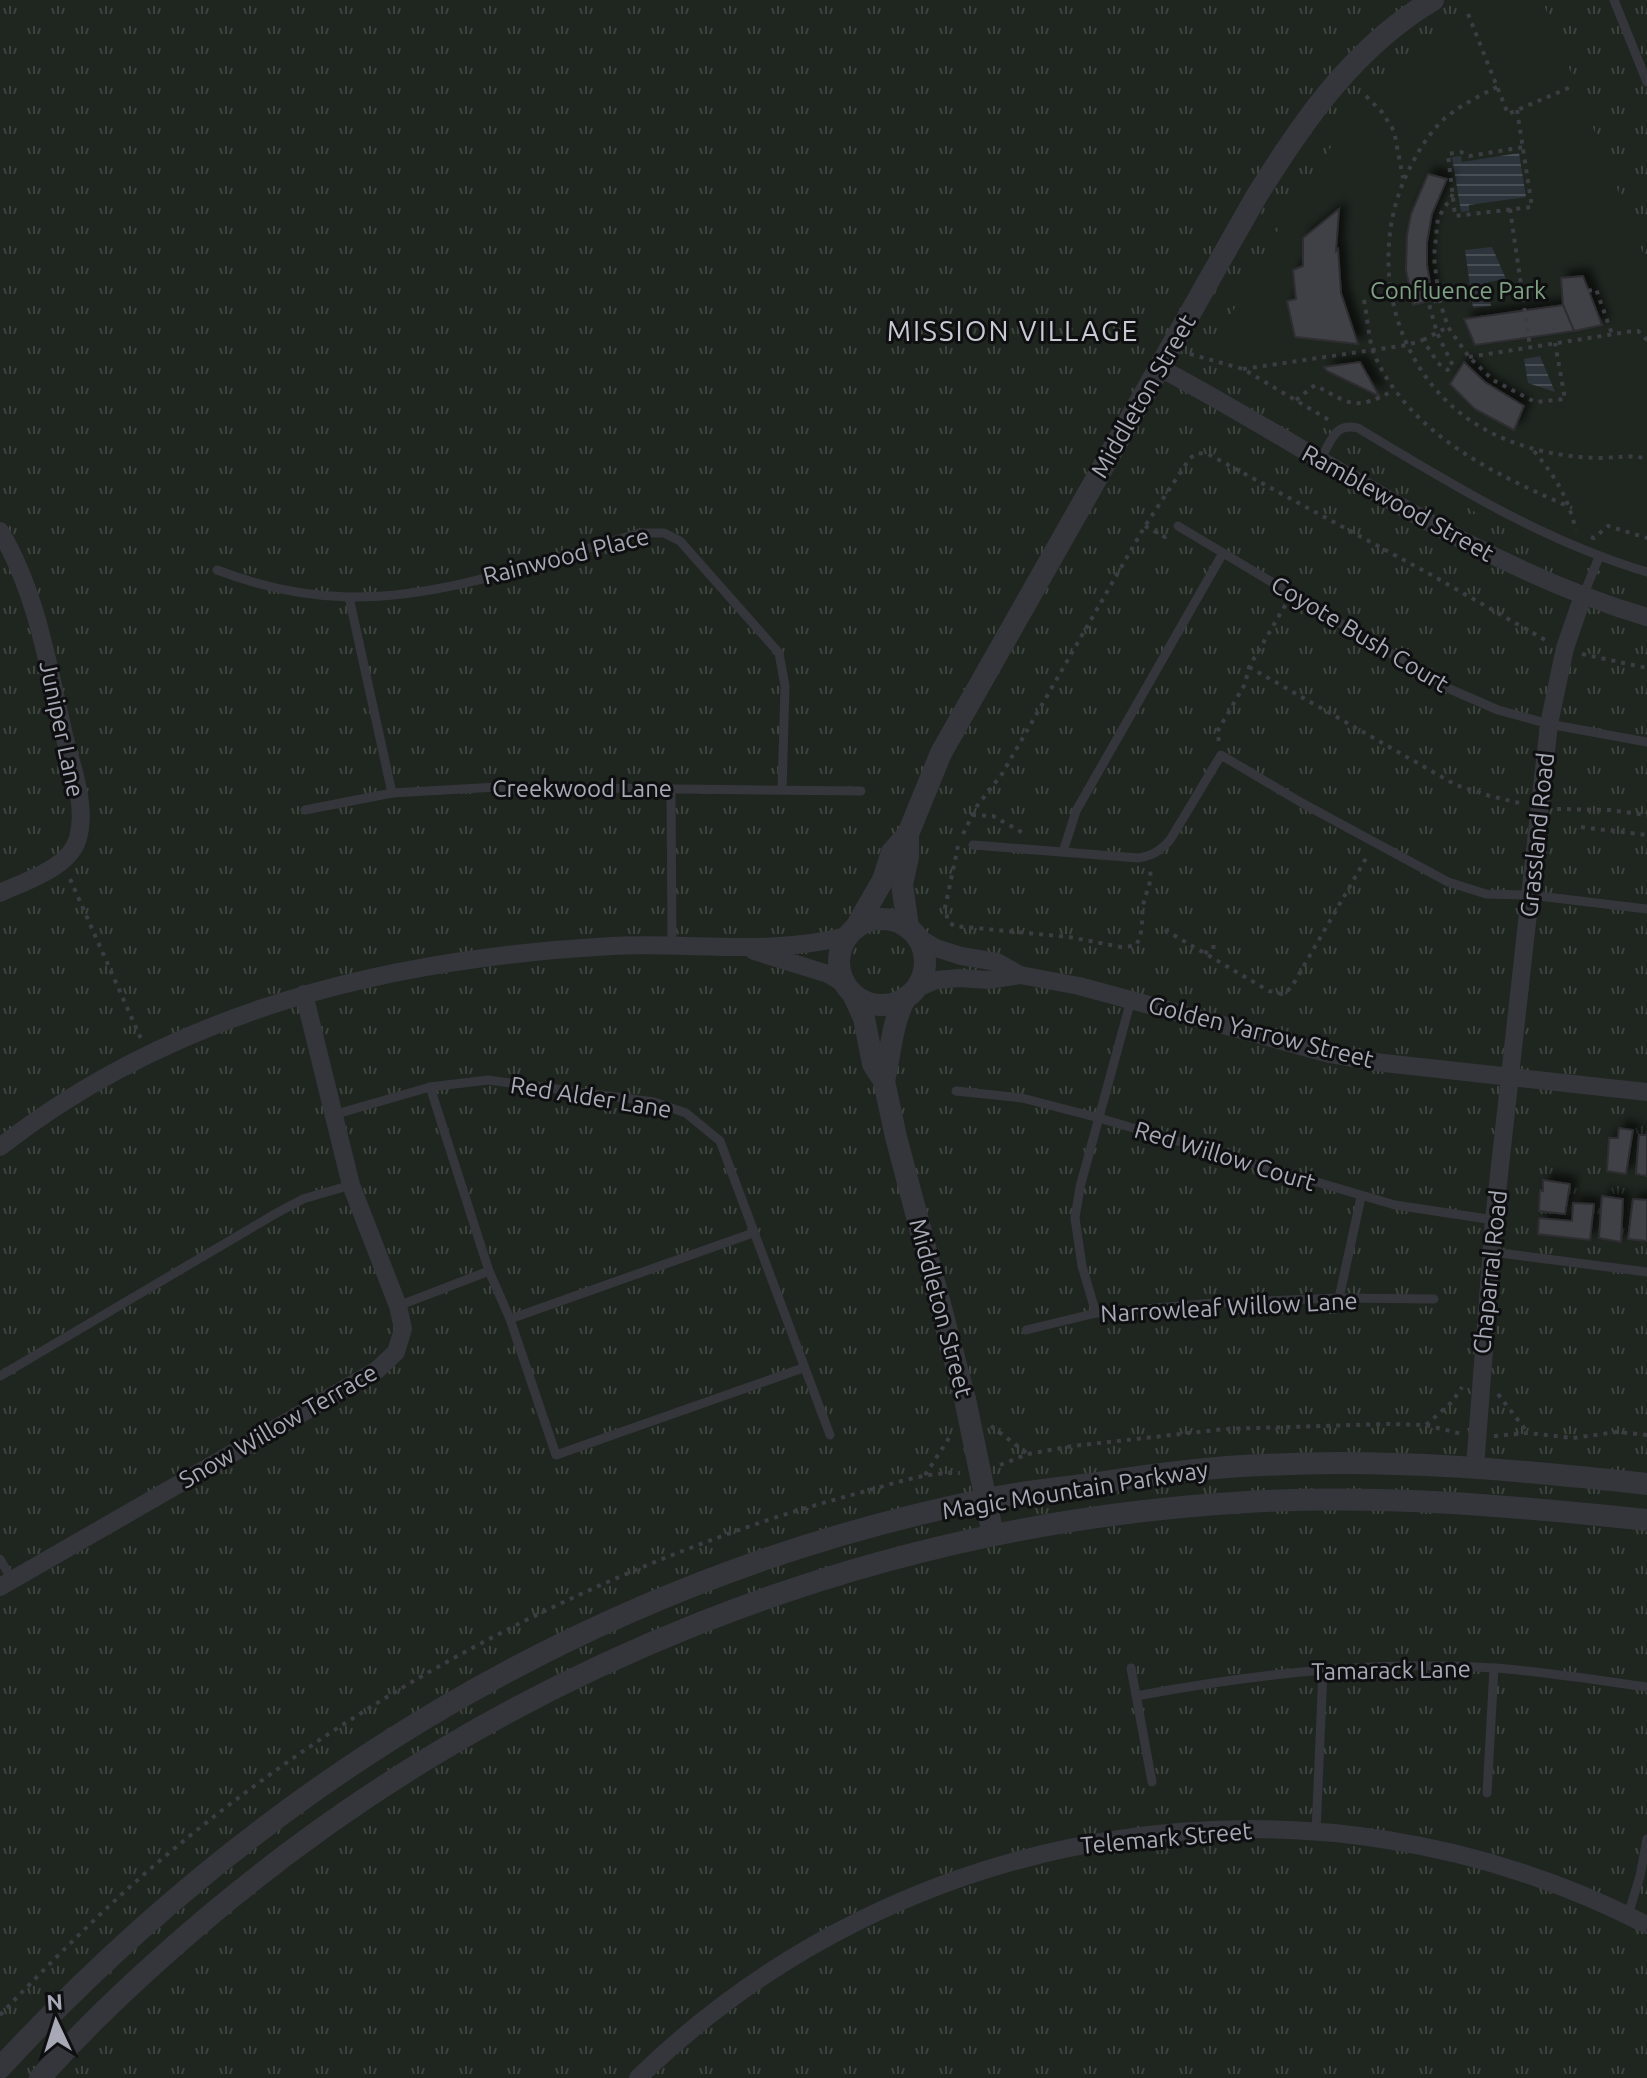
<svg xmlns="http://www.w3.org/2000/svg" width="1647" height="2078" font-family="Ubuntu,sans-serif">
  <defs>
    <pattern id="grass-tufts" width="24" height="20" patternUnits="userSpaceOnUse" patternTransform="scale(2)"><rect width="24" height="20" fill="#1f2620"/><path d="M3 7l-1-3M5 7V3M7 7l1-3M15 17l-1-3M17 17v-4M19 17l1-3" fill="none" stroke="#3d433e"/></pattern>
    <pattern id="water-rules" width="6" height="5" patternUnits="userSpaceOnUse" patternTransform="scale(2)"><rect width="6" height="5" fill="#2d343b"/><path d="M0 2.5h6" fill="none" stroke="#494f55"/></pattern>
    <filter id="shadow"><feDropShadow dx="7" dy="-7" stdDeviation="4" flood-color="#0009"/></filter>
  </defs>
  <rect width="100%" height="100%" fill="#141416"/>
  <rect fill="url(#grass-tufts)" x="0" y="0" width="1647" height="2078"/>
  <path fill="#1f2620" d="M1507 0H1542L1647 263V587L1583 565 1521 538 1219 367 1216 342C1295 201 1351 72 1507 0Z"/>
  <g fill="url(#water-rules)">
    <path d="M1519 153 1526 197 1469 205V211L1461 212 1452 157 1461 156 1462 162Z"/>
    <path d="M1492 247 1506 279 1488 282 1491 306 1473 308 1465 250Z"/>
    <path d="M1540 356 1555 392 1528 383 1524 359Z"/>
  </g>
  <g fill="#414146" stroke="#2f2e32" stroke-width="2" filter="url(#shadow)">
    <path d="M1428 174 1447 179 1432 214 1427 242V265L1433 300 1413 305 1406 270 1407 235 1411 214Z"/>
    <path d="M1339 209 1336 251 1338 249 1341 293 1358 344 1295 337 1287 301 1296 299 1293 270 1303 266V238Z"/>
    <path d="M1583 276 1602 325 1574 331 1563 305 1561 278Z"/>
    <path d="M1563 305 1574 331 1475 345 1464 319Z"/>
    <path d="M1360 362 1379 396 1327 371 1324 367Z"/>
    <path d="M1464 362 1485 382 1524 406 1514 430 1475 409 1450 384Z"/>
    <path d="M1619 1128 1633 1130 1626 1174 1607 1171 1609 1138H1618Z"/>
    <path d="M1639 1135H1647V1176L1636 1174Z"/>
    <path d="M1543 1180 1570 1184 1565 1214 1539 1211 1540 1190 1543 1191Z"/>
    <path d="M1602 1196 1623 1199 1621 1242 1599 1238Z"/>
    <path d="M1633 1199 1647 1200V1241L1628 1239Z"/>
    <path d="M1573 1203 1594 1204 1590 1240 1538 1234 1539 1218 1572 1221Z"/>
  </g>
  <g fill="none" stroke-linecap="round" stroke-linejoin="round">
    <g stroke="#3c3d42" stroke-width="4" stroke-dasharray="4 6" stroke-linecap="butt">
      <path d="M1468 14 1508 114 1573 86"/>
      <path d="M1497 87C1479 96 1461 105 1445 118 1432 130 1421 146 1413 162 1362 253 1392 381 1488 431 1522 449 1560 457 1599 458 1616 458 1630 454 1647 459"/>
      <path d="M1366 96 1382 112 1394 131 1403 178"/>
      <path d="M1517 110 1532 207 1455 216 1448 154 1461 152 1469 156 1524 147"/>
      <path d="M1453 194 1438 218 1434 257 1439 299 1448 327 1469 357 1493 380 1535 402 1565 399 1555 343"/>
      <path d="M1510 209 1530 347"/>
      <path d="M1588 291 1596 289 1612 334"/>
      <path d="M1364 300C1367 314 1369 342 1374 354 1410 435 1494 474 1572 508"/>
      <path d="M1423 340 1448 327"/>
      <path d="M1190 354 1243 369 1329 420"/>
      <path d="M1469 357 1633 331H1638L1647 340"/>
      <path d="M1243 369 1407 345 1423 340 1438 363 1447 370 1453 366 1437 333 1429 304 1439 299"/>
      <path d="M1296 400 1315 385C1351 405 1356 411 1394 390"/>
      <path d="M1534 451C1557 479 1567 496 1576 530"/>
      <path d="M1145 526 1165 537 1170 533"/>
      <path d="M1591 537 1594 538 1608 526 1647 538"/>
      <path d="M1582 654 1647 668"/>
      <path d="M1249 667 1456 785 1490 796 1524 804"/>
      <path d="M1219 741 1217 732 1245 684 1249 667 1286 604"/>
      <path d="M1557 809 1610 810 1647 815"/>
      <path d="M972 815 993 816 1025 834"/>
      <path d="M1581 827 1647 835"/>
      <path d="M963 834 977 806 1002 774 1145 526 1190 458 1197 453 1208 454 1426 572 1547 641"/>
      <path d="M958 846 945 908 948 921 954 926 1069 937 1121 947 1135 946C1144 935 1141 920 1143 906 1146 889 1152 887 1150 867"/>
      <path d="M70 879 141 1039"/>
      <path d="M1165 930 1269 991 1282 994 1291 988 1368 855"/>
      <path d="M1205 954 1210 947H1219"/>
      <path d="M1498 1394 1528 1433"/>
      <path d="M1426 1425 1452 1402 1462 1387"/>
      <path d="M991 1426 1028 1454"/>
      <path d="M1494 1436 1528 1433 1573 1438 1617 1432 1647 1435"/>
      <path d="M1000 1465 1028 1454 1073 1446 1225 1429 1386 1424 1426 1425 1462 1434"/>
      <path d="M925 1475 951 1435"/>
      <path d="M0 2015C50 1963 101 1911 156 1864 335 1711 545 1595 768 1520 804 1508 840 1498 877 1488 905 1480 931 1472 960 1473"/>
    </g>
    <g stroke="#35363b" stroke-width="9">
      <path d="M1614 0 1647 82"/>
      <path d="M1320 460C1331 442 1334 422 1358 428 1451 484 1543 541 1647 572"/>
      <path d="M1178 526 1452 690 1498 710 1549 724 1647 742"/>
      <path d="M217 570C259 586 302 596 348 597 445 599 548 559 640 533H664L680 541 779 653 785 686 782 790"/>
      <path d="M1583 596 1599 557"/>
      <path d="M349 597 392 793"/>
      <path d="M671 789 672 945"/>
      <path d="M305 810 392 793 497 787 861 791"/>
      <path d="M973 845 1138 858C1152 856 1160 851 1170 840L1221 755 1302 803 1448 882 1486 894 1530 895 1647 909"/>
      <path d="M1063 852 1076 811 1223 553"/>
      <path d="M430 1087 489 1271 510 1319 556 1455 803 1368"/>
      <path d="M956 1091 1022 1098 1099 1118 1395 1205 1494 1220"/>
      <path d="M333 1115 430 1087 488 1080 654 1102 686 1113 720 1141 830 1435"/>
      <path d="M1492 1252 1647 1272"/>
      <path d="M1339 1298 1361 1197"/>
      <path d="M398 1306 489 1271"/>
      <path d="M1096 1313 1082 1266 1075 1218 1080 1187 1131 1000"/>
      <path d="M510 1319 753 1233"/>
      <path d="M1026 1330 1096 1313 1214 1303 1339 1298 1434 1299"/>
      <path d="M0 1376 275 1214 303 1199 351 1185"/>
      <path d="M0 1559 12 1580"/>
      <path d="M1131 1668 1152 1782"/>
      <path d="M1136 1696C1254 1674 1375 1660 1495 1668 1546 1672 1597 1680 1647 1687"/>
      <path d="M1487 1793 1494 1668"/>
      <path d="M1316 1832 1323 1670"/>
      <path d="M1628 1915 1640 1876 1647 1839"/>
    </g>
    <g stroke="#35363b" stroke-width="18">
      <path d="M1160 368C1320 453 1471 565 1647 617"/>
      <path d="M0 531C37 593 48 666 64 735 72 768 87 805 78 838 70 868 25 881 0 893"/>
      <path d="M917 937 936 948 961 956 997 962 1020 975"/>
      <path d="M754 951 828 974 845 984"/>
      <path d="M915 989 936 980 959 978 988 980 1020 975 1079 986 1330 1054 1375 1062 1647 1092"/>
      <path d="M0 1147C176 1009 393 958 612 946 691 942 770 956 847 936"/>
      <path d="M1475 1467 1494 1220 1549 724 1565 648 1583 596"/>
      <path d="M0 1587 377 1370 396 1352 403 1329 398 1306 351 1185 304 994"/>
      <path d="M638 2078C905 1816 1315 1754 1647 1925"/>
    </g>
    <g stroke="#35363b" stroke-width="22">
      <circle cx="882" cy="962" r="43"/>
      <path d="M856 927 883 880 892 852 908 834"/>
      <path d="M908 927 902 884 908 857V834L941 753 1256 197C1303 121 1354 47 1433 0"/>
      <path d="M853 994 864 1018 873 1064 884 1081 896 1137 965 1399 993 1535"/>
      <path d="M884 1081C891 1052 891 1026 905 998"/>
      <path d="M0 2068C265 1781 597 1579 982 1500 1018 1492 1054 1489 1091 1484 1148 1475 1205 1467 1263 1465 1392 1458 1519 1470 1647 1484"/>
      <path d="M40 2078C93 2018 152 1964 214 1912 504 1669 868 1524 1247 1502 1381 1494 1513 1506 1647 1520"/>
    </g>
  </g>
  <g text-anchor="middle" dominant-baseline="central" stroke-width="6" stroke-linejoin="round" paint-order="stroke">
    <g font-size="24" fill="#7ea083" stroke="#0f0f11">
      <text x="1458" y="290">Confluence Park</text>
    </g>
    <g font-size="24" fill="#a7aab6" stroke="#0f0f11">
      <text transform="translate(1143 396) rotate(-60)">Middleton Street</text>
      <text transform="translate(1398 503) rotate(29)">Ramblewood Street</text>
      <text transform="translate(566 556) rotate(-14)">Rainwood Place</text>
      <text transform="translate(1360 634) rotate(31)">Coyote Bush Court</text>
      <text transform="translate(62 729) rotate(78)">Juniper Lane</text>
      <text x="582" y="788">Creekwood Lane</text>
      <text transform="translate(1537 835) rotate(-84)">Grassland Road</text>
      <text transform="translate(1261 1032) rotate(14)">Golden Yarrow Street</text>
      <text transform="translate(591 1097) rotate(9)">Red Alder Lane</text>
      <text transform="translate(1225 1156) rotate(17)">Red Willow Court</text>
      <text transform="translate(1490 1272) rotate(-84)">Chaparral Road</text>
      <text transform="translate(1229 1307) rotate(-3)">Narrowleaf Willow Lane</text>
      <text transform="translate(941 1308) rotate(75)">Middleton Street</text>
      <text transform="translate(278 1426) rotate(-30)">Snow Willow Terrace</text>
      <text transform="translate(1075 1490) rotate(-9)">Magic Mountain Parkway</text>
      <text transform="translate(1391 1670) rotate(-1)">Tamarack Lane</text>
      <text transform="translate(1166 1838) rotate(-5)">Telemark Street</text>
    </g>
    <g font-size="28" letter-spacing="2" fill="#c7cad2" stroke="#0f0f11">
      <text x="1013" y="330">MISSION VILLAGE</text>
    </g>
  </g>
  <g transform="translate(56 2022) rotate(356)" stroke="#0f0f11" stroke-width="6" paint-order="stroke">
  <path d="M0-6L14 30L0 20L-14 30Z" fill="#a7aab6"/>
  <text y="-12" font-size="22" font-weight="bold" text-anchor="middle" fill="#a7aab6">N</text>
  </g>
</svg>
